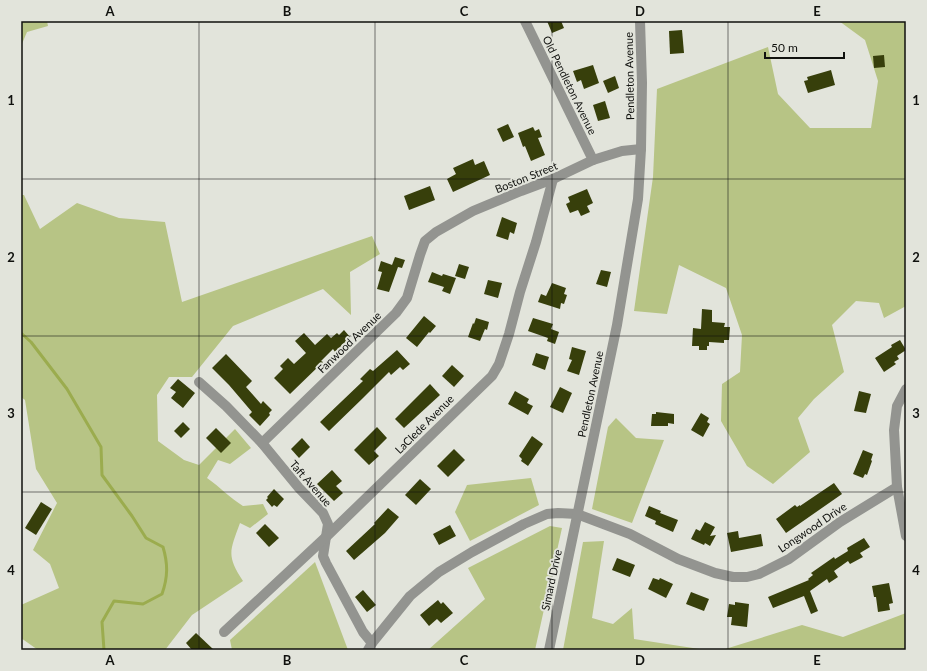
<svg xmlns="http://www.w3.org/2000/svg" width="927" height="671" font-family="Lato,sans-serif">
  <rect width="100%" height="100%" fill="#e2e4db"/>
  <g fill="#b7c485">
    <path d="M21 21H47L48 26 27 32 21 46Z"/>
    <path d="M839 21H906V306L884 318 879 303 856 301 832 325 844 372 814 399 798 418 810 452 773 484 747 466 721 421 722 384 740 372 742 335 726 288 679 265 667 314 634 311 653 177 657 89 768 47 778 94 810 128H871L878 81 865 40Z"/>
    <path d="M21 195H24L40 229 77 203 119 218 165 222 182 302 372 236 380 254 350 272 351 315 323 289 233 326 192 377H169L157 395 158 441 184 460 199 465 235 429 251 448 230 464 218 460 207 478C220 487 230 498 243 506L263 504 268 514 250 528 240 523C230 551 226 555 243 581L192 615 165 650H38L21 638V605L59 588 50 564 33 550 57 503 36 469 25 400 21 397Z"/>
    <path d="M616 418 636 438 664 440 632 523 592 509 608 427Z"/>
    <path d="M531 478 539 505 470 541 455 512 467 485Z"/>
    <path d="M550 526 562 528 535 650H428L485 599 468 568Z"/>
    <path d="M604 541 592 618 613 624 632 608 634 639 706 650H563L583 542Z"/>
    <path d="M315 562 348 650H232L230 640Z"/>
    <path d="M906 613V650H722L802 625 843 637Z"/>
  </g>
  <g fill="none" stroke-linecap="round" stroke-linejoin="round">
    <path stroke="#9bac4e" stroke-width="3" d="M21 333 31 342 67 389 101 447 102 475 132 516 146 538 163 547C168 564 168 577 162 594L143 604 114 601 102 622 104 650"/>
  </g>
  <g fill="#373f0b">
    <path d="M547 21H561L564 28 552 33Z"/>
    <path d="M682 30 684 53 670 54 669 31Z"/>
    <path d="M884 55 885 67 874 68 873 56Z"/>
    <path d="M593 65 599 83 584 89 581 80 577 82 573 71Z"/>
    <path d="M831 70 835 85 808 93 804 81 808 80 807 77Z"/>
    <path d="M615 76 619 88 608 93 603 81Z"/>
    <path d="M605 101 610 118 598 121 593 105Z"/>
    <path d="M508 124 514 137 503 142 497 129Z"/>
    <path d="M533 127 535 131 539 129 542 137 538 138 545 155 531 161 525 146 523 147 518 133Z"/>
    <path d="M473 159 475 165 484 161 490 175 453 192 447 179 456 174 453 168Z"/>
    <path d="M430 186 435 200 409 210 404 196Z"/>
    <path d="M587 189 593 203 587 206 590 212 581 216 578 210 570 213 566 204 570 202 568 197Z"/>
    <path d="M502 217 517 223 514 234 510 232 508 240 496 236Z"/>
    <path d="M395 257 405 260 402 268 398 267 389 292 377 289 382 272 378 271 381 261 395 266 392 265Z"/>
    <path d="M459 264 469 267 465 279 455 276Z"/>
    <path d="M601 270 611 272 607 287 596 284Z"/>
    <path d="M432 272 442 276 443 274 456 278 450 294 442 291 444 287 428 282Z"/>
    <path d="M488 280 502 283 498 298 484 294Z"/>
    <path d="M552 283 566 288 564 294 567 295 564 304 561 303 560 309 538 302 541 294 546 296Z"/>
    <path d="M702 309 712 310V322L725 323 724 327H730L729 340H724V343L709 342V346H707V350H699V346H692L693 328 701 329Z"/>
    <path d="M424 316 436 326 430 333 429 332 417 347 406 338Z"/>
    <path d="M476 318 489 322 487 330 485 329 480 341 468 337 473 323 474 324Z"/>
    <path d="M533 318 553 324 551 329 559 332 555 344 547 341 548 338 528 331Z"/>
    <path d="M344 330 350 337 335 352 333 349 321 361 323 362 290 394 274 378 283 369 280 366 288 358 294 364 306 353 295 341 304 333 315 345 327 334 331 338 337 333 339 335Z"/>
    <path d="M900 340 906 350 897 356 899 359 894 362 896 364 884 372 875 358 892 347 891 345Z"/>
    <path d="M572 347 586 351 579 375 567 371 572 360 569 359Z"/>
    <path d="M397 350 410 364 403 370 400 367 391 375 389 372 363 398 329 431 320 422 363 381 360 379 370 369 373 371Z"/>
    <path d="M536 353 549 357 545 370 532 365Z"/>
    <path d="M226 354 252 381 246 387 261 404 263 401 272 410 269 413 270 415 260 426 249 415 252 412 229 385 212 368Z"/>
    <path d="M452 365 464 376 454 387 442 376Z"/>
    <path d="M178 379 195 393 183 408 171 398 176 392 170 388Z"/>
    <path d="M430 384 440 395 404 428 395 419Z"/>
    <path d="M560 387 572 393 563 413 550 407Z"/>
    <path d="M515 391 529 399 527 403 533 406 528 415 508 404Z"/>
    <path d="M859 391 871 394 866 413 854 411Z"/>
    <path d="M656 412 674 414V424L668 423V426H651L652 414H656Z"/>
    <path d="M701 413 709 418 707 422 710 424 703 437 691 430Z"/>
    <path d="M183 422 190 429 181 438 174 431Z"/>
    <path d="M377 427 387 438 374 451 379 456 369 465 354 450Z"/>
    <path d="M216 428 231 443 221 453 206 438Z"/>
    <path d="M532 436 543 444 528 466 521 461 522 459 519 456Z"/>
    <path d="M302 438 310 447 299 458 291 449Z"/>
    <path d="M454 449 465 460 448 477 437 466Z"/>
    <path d="M863 450 873 454 871 460 872 461 867 475 865 474 863 478 853 474Z"/>
    <path d="M332 470 342 481 336 486 343 493 334 501 317 484Z"/>
    <path d="M420 479 431 489 416 505 405 495Z"/>
    <path d="M834 483 842 494 786 533 776 519 795 505 797 507 800 505V506Z"/>
    <path d="M274 489 284 499 277 507 274 505 272 507 266 500 268 498 267 497Z"/>
    <path d="M41 502 52 509 36 535 25 528Z"/>
    <path d="M649 506 661 511 660 513 678 520 673 532 655 524 656 521 645 516Z"/>
    <path d="M388 508 399 517 385 533 354 560 346 551 375 524 374 523Z"/>
    <path d="M705 522 715 527 710 536 716 535 710 546 705 543 704 545 691 539 696 529 700 531Z"/>
    <path d="M265 524 279 538 269 547 256 533Z"/>
    <path d="M450 525 456 536 439 545 433 534Z"/>
    <path d="M738 531 739 538 761 534 763 546 731 552 727 533Z"/>
    <path d="M864 538 870 547 860 553 863 557 850 564 848 561 834 571 838 577 829 583 827 579 810 591 818 611 811 614 804 596 773 608 768 597 809 580 808 579 813 575 811 573 834 557 835 559 848 551 847 548Z"/>
    <path d="M617 558 635 565 630 577 612 570Z"/>
    <path d="M653 578 659 580 660 578 673 584 666 598 648 589Z"/>
    <path d="M889 583 893 603 889 604 890 610 878 612 876 597H874L872 586Z"/>
    <path d="M363 590 376 605 367 612 355 597Z"/>
    <path d="M691 592 709 599 704 611 686 604Z"/>
    <path d="M438 600 441 604 443 602 453 613 441 623 437 619 429 626 420 615Z"/>
    <path d="M735 602 749 604 747 627 731 625 732 617H727L729 604 735 605Z"/>
    <path d="M196 633 214 650H192L186 643Z"/>
  </g>
  <g fill="none" stroke-linecap="round" stroke-linejoin="round">
    <g stroke="#939490" stroke-width="10">
      <path d="M525 21 593 160"/>
      <path d="M199 382 226 406 262 443 299 488 323 513 328 524 323 556 326 563 363 632 372 643"/>
      <path d="M262 443 396 313 407 298 420 255 425 241 436 232 473 211 521 191 553 179 593 160 622 151 641 149"/>
      <path d="M897 487 906 536"/>
      <path d="M224 632 327 536 492 376 499 364 509 334 520 292 536 242 553 179"/>
      <path d="M368 650 372 643 410 596 439 572 472 552 524 524 547 514 558 513 577 514 630 534 678 559 715 573 733 577H747L759 574 789 559 840 522 897 487 894 430 897 406 906 389"/>
      <path d="M549 650 617 325 638 199 641 149 642 83 640 21"/>
    </g>
  </g>
  <path fill="none" stroke="#10110e" stroke-width="1" stroke-opacity="0.55" d="M199 21V650M375 21V650M552 21V650M728 21V650M21 179H906M21 336H906M21 492H906"/>
  <g text-anchor="middle" dominant-baseline="central" stroke-width="4" stroke-linejoin="round" paint-order="stroke">
    <g font-size="11" fill="#10110e" stroke="#e2e4db">
      <text transform="translate(629 76) rotate(-91)">Pendleton Avenue</text>
      <text transform="translate(570 85) rotate(64)">Old Pendleton Avenue</text>
      <text transform="translate(526 177) rotate(-22)">Boston Street</text>
      <text transform="translate(349 342) rotate(-44)">Fanwood Avenue</text>
      <text transform="translate(590 394) rotate(-78)">Pendleton Avenue</text>
      <text transform="translate(424 424) rotate(-45)">LaClede Avenue</text>
      <text transform="translate(311 483) rotate(49)">Taft Avenue</text>
      <text transform="translate(812 527) rotate(-34)">Longwood Drive</text>
      <text transform="translate(551 580) rotate(-78)">Simard Drive</text>
    </g>
  </g>
  <rect width="927" height="671" fill="none" stroke="#e2e4db" stroke-width="44"/>
  <path d="M765 52v6h79v-6" fill="none" stroke="#10110e" stroke-width="2"/>
  <text x="771" y="52" font-size="12" fill="#10110e" stroke="#e2e4db" stroke-width="3" paint-order="stroke">50 m</text>
  <rect x="22" y="22" width="883" height="627" fill="none" stroke="#10110e" stroke-width="1.5"/>
  <g font-size="13" text-anchor="middle" font-weight="bold" fill="#10110e">
    <text x="110" y="16">A</text>
    <text x="287" y="16">B</text>
    <text x="464" y="16">C</text>
    <text x="640" y="16">D</text>
    <text x="817" y="16">E</text>
    <text x="11" y="105">1</text>
    <text x="916" y="105">1</text>
    <text x="11" y="262">2</text>
    <text x="916" y="262">2</text>
    <text x="11" y="418">3</text>
    <text x="916" y="418">3</text>
    <text x="11" y="575">4</text>
    <text x="916" y="575">4</text>
    <text x="110" y="665">A</text>
    <text x="287" y="665">B</text>
    <text x="464" y="665">C</text>
    <text x="640" y="665">D</text>
    <text x="817" y="665">E</text>
  </g>
</svg>
